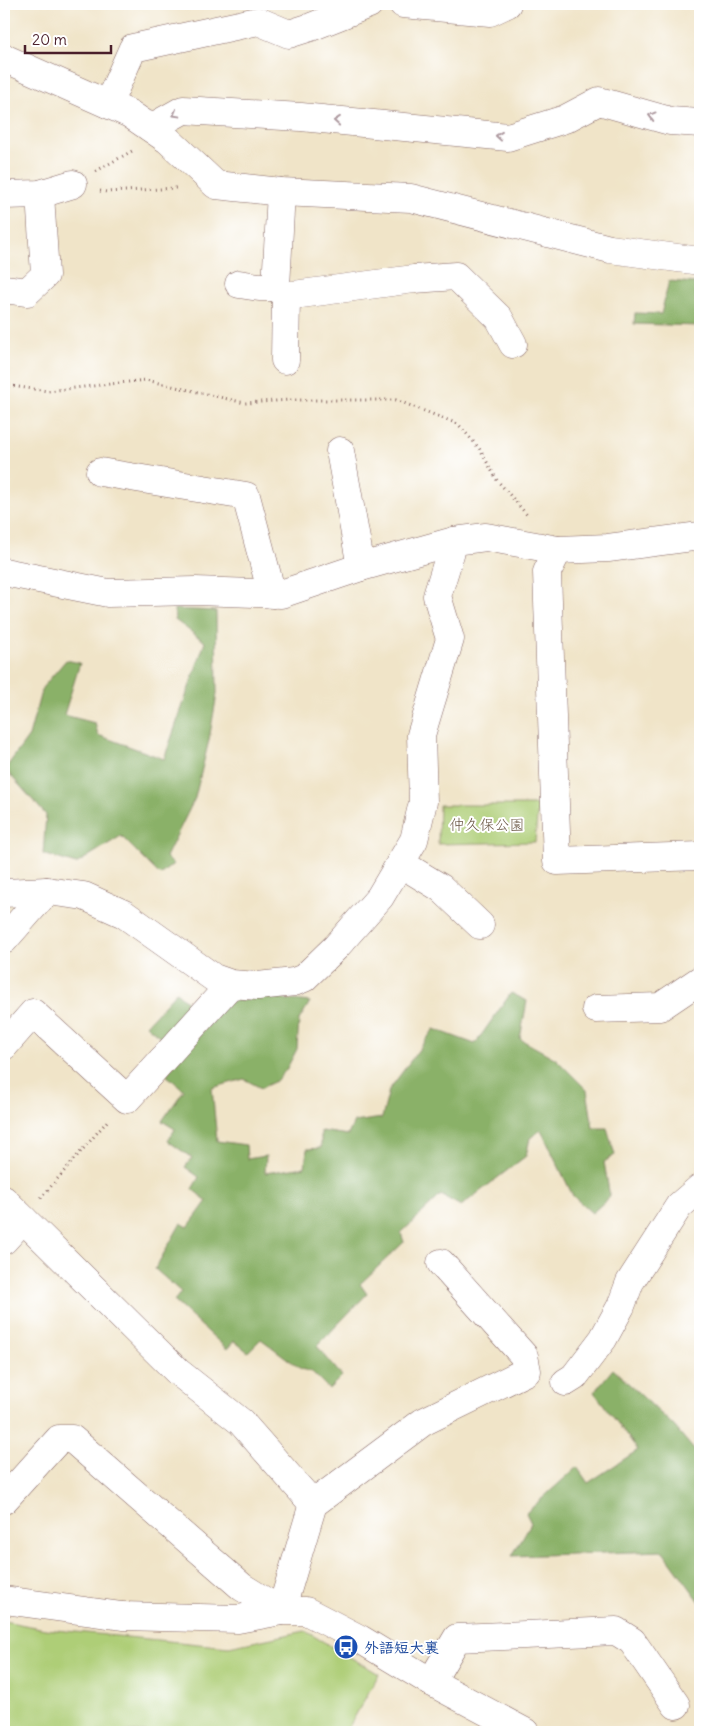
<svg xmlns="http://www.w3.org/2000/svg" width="704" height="1736" font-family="Delius,'Klee One',sans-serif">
  <rect width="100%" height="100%" fill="#fff"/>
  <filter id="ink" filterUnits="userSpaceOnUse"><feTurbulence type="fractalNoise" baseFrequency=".02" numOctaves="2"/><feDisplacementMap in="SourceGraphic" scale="10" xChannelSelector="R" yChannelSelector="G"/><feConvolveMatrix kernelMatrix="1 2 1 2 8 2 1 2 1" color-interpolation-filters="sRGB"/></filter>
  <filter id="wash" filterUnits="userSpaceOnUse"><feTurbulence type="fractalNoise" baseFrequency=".0096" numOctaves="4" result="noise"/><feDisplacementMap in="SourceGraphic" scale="20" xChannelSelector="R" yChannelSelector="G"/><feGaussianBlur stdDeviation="1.12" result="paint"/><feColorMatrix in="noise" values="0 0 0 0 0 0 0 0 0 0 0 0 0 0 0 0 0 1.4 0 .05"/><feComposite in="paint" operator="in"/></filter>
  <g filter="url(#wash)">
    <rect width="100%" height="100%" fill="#f0e4c8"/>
    <g fill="#aece77" stroke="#7c7651">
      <path d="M439 805H538L535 842 438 844Z"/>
      <path d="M4 1621 45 1629 229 1647 305 1631 379 1674 346 1732H4Z"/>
    </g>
    <g fill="#8ab168" stroke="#6a684a">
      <path d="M669 281 695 283 699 326 634 324 635 313 661 314Z"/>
      <path d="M174 609 216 611 217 694 209 740 195 798 166 857 173 864 160 875 121 836 76 864 43 854 46 815 5 769 29 736 42 688 66 660 80 663 64 715 95 723 98 735 164 759 205 642 175 620Z"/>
      <path d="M176 992 192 1006 164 1040 146 1025Z"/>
      <path d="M511 993 527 1001 520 1039 556 1059 587 1090 593 1128H607L615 1155 604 1162 610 1197 592 1213 573 1196 541 1130 530 1138 526 1156 461 1206 441 1195 401 1233 404 1242 360 1284 367 1294 317 1346 342 1376 329 1389 312 1372 301 1369 261 1339 248 1352 234 1341 227 1349 174 1301 181 1292 155 1269 181 1223 188 1227 207 1201 192 1189 199 1177 185 1167 192 1158 168 1141 175 1129 162 1121 184 1090 166 1075 227 1002 265 997 310 1002 299 1020 297 1049 286 1070 276 1081 261 1088 244 1079 212 1088 217 1141 246 1145 247 1159 266 1156 265 1173 305 1167 307 1149 321 1148V1131L348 1135 354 1122 382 1118 389 1090 434 1029 475 1044Z"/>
      <path d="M613 1369 674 1426 700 1457V1602L663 1551 512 1556 531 1523 526 1513 577 1467 588 1483 638 1450 594 1392Z"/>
    </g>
  </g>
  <g filter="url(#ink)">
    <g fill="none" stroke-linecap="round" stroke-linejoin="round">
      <defs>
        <g id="minor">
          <path d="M403 4 490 12 507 4"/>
          <path d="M4 58 130 114 168 140 216 185 281 192 411 198 610 249 700 261"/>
          <path d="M108 104 133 48 258 21 289 34 311 27 369 4"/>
          <path d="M151 128 183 110 301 117 508 137 565 119 599 101 670 121 700 123"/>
          <path d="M281 192 276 287 286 296 414 279 456 276 499 318 513 344"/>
          <path d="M4 195 40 194 73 184"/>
          <path d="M239 284 259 287H276"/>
          <path d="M4 289 27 292 45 275 40 194"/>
          <path d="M285 360 286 296"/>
          <path d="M340 451 361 567"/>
          <path d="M100 472 246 496 272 594"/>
          <path d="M558 550 547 572 557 861 700 856"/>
          <path d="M4 572 108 593 195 591 281 594 361 567 454 541 486 537 558 550 608 548 700 536"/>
          <path d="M400 863 441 888 480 925"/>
          <path d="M4 893 47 891 84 896 124 914 214 978 231 984 258 986 294 982 304 978 336 947 380 897 414 840 423 802 421 735 450 639 437 596 454 541"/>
          <path d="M4 940 47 891"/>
          <path d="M596 1009 660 1007 700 980"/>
          <path d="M4 1046 33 1013 127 1099 231 984"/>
          <path d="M4 1200 178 1372 241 1422 313 1504"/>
          <path d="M4 1240 23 1219"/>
          <path d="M566 1382 574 1377 603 1339 621 1306 630 1282 679 1206 700 1188"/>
          <path d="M4 1500 59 1439H72L242 1587 281 1611 313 1504 423 1422 527 1371 524 1356 441 1263"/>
          <path d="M4 1600 122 1616 238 1619 281 1611H306L360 1639 431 1682 525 1732"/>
          <path d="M431 1682 457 1638 616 1631 632 1641 676 1705"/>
        </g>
      </defs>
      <use href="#minor" stroke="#846462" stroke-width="29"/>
      <g stroke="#846462" stroke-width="3" stroke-dasharray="1 4" stroke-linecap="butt">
        <path d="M4 161 13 165"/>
        <path d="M96 171 132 151"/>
        <path d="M100 191 107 192 176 188"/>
        <path d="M4 385 48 391 146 380 245 403 290 400H396L458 424 479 448 497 480 527 515"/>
        <path d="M41 1198 109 1119"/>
      </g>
      <use href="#minor" stroke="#fff" stroke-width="28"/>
    </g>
    <defs><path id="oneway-chevron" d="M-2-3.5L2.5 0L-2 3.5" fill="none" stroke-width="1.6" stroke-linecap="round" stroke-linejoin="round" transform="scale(1.25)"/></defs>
    <g stroke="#ae9aa0">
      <use href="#oneway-chevron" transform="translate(176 114) rotate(151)"/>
      <use href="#oneway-chevron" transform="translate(652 116) rotate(-165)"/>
      <use href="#oneway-chevron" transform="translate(337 121) rotate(-175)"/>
      <use href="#oneway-chevron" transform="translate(499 136) rotate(-174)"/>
    </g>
  </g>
  <defs>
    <symbol id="bus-disc" viewBox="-11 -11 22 22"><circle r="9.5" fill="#1a4fb4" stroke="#fff"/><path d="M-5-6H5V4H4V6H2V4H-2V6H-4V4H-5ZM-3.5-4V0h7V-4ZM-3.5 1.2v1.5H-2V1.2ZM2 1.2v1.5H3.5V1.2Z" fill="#fff"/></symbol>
  </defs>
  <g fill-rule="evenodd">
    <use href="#bus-disc" x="332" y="1633" width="28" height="28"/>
  </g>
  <g text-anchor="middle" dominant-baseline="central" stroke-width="4" stroke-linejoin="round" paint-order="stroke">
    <g font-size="15" fill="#685442" stroke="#fff">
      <text x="487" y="824">仲久保公園</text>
    </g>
    <g font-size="15" font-weight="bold" fill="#164399" stroke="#fff" text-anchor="start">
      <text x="364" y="1647">外語短大裏</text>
    </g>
  </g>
  <rect width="704" height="1736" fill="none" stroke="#fff" stroke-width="20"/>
  <path d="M25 45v8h86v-8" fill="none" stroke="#4a1f2b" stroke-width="2.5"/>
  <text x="32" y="45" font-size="15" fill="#4a1f2b" stroke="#ffffff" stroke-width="4" paint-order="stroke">20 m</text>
</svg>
